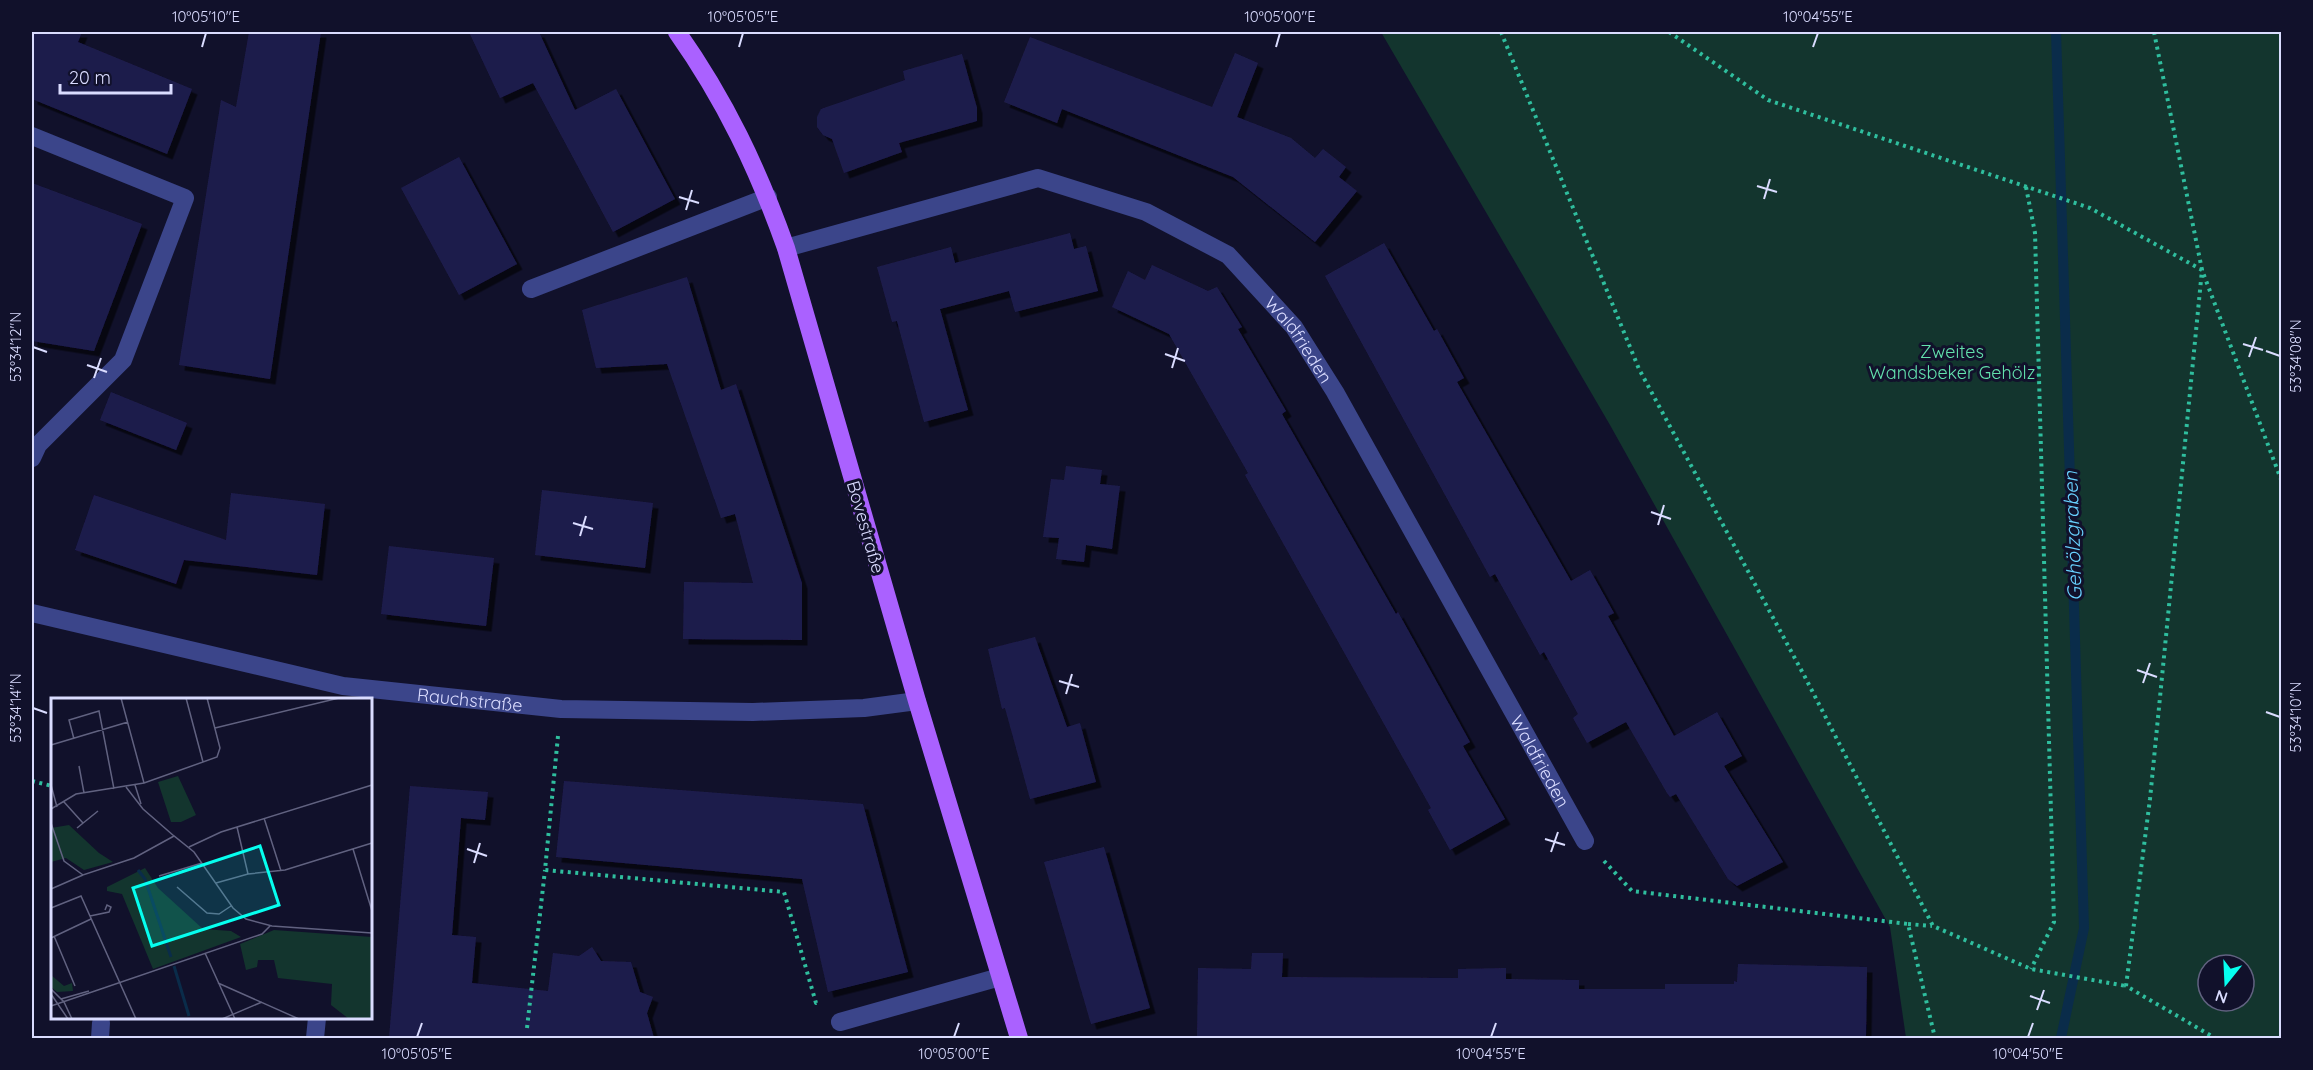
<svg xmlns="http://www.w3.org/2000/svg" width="2313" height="1070" font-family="Quicksand,sans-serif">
  <defs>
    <filter id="shadow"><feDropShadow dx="5.5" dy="5.5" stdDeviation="0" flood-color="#0009"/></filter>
  </defs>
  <rect width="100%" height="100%" fill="#11112b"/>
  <path fill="#13352e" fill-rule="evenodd" d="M1381 32H2281V1038H1906L1890 927 1610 425ZM2208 965H2244V1001H2208Z"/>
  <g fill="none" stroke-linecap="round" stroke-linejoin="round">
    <path stroke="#0a2c4a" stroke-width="10" d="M2056 32 2084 928 2061 1038"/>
  </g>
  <g fill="#1e1c4c" filter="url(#shadow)">
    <path d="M32 32H82L78 42 192 89 167 154 32 99Z"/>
    <path d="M249 32H321L270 379 179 365 221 100 236 107Z"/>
    <path d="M469 32H539L575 110 616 89 675 199 613 232 533 83 500 98Z"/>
    <path d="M1030 37 1212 107 1235 53 1258 63 1237 117 1291 138 1315 158 1323 149 1346 167 1339 177 1357 191 1315 242 1233 177 1062 109 1057 123 1004 102Z"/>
    <path d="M962 54 977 108V121L899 143 902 152 844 173 832 139 823 135 817 127V117L821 109 905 80 903 71Z"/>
    <path d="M459 157 517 264 459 295 401 188Z"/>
    <path d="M32 183 142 224 94 351 32 341Z"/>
    <path d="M1070 233 1074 249 1086 246 1098 291 1015 312 1009 291 940 309 968 410 924 422 897 321 892 322 877 267 951 247 955 263Z"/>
    <path d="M1384 243 1434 331 1437 329 1464 378 1457 382 1571 581 1590 570 1614 613 1608 616 1674 736 1717 712 1742 756 1724 766 1783 862 1737 886 1728 879 1676 794 1670 797 1667 793 1626 722 1587 743 1573 718 1578 714 1544 652 1540 655 1495 574 1490 577 1325 276Z"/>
    <path d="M1152 265 1208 291 1217 287 1242 327 1238 329 1286 411 1282 414 1396 614 1398 612 1470 742 1463 746 1505 819 1450 850 1428 810 1431 808 1245 475 1248 473 1169 334 1112 307 1128 271 1145 280Z"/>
    <path d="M687 277 721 390 736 384 802 583V640L683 639 684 582 753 583 735 514 721 518 667 364 596 368 582 310Z"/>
    <path d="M111 392 187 423 176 450 100 420Z"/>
    <path d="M1066 466 1102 470 1100 484 1120 486 1112 549 1086 545 1084 562 1056 559 1059 538 1043 537 1051 479 1064 480Z"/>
    <path d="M542 490 653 503 645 568 535 555Z"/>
    <path d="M231 493 325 504 317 575 184 560 176 584 75 550 94 495 226 540Z"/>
    <path d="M389 546 494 558 486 626 381 614Z"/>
    <path d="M1035 637 1067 727 1080 723 1096 782 1030 799 1005 708 1002 709 988 649Z"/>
    <path d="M564 781 863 804 908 972 828 992 802 879 556 857Z"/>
    <path d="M410 786 488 792 485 820 461 818 452 935 476 937 472 983 548 991 553 953 579 956 592 947 601 961 631 962 640 992 653 997 647 1013 654 1038H389Z"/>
    <path d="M1104 847 1150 1008 1091 1024 1044 862Z"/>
    <path d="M1252 953H1283L1282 977 1458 978V969L1506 968V979L1579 980V989H1665V984H1734V981L1737 982 1738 964 1867 967 1866 1037 1853 1036V1038H1197L1198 968 1251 969Z"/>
  </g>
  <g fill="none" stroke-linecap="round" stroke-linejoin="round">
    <g stroke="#2fbe9e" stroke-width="4" stroke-dasharray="3 4.5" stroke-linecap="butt">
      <path d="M1501 32 1639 369 1805 677 1933 926 2031 969 2126 986"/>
      <path d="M1669 32 1768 100 2090 208 2202 270 2282 482"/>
      <path d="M2154 32 2202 270 2150 799 2126 986 2215 1038"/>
      <path d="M2026 187 2035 233 2054 922 2031 969"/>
      <path d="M558 736 545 870 784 892 816 1003 819 1002"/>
      <path d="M32 781 52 786"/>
      <path d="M1604 861 1632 891 1908 924 1935 1038"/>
      <path d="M1908 924 1932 926"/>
      <path d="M527 1028 545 870"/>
    </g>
    <g stroke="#3b458a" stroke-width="18">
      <path d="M32 136 185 198 123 360 38 445 32 458"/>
      <path id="s1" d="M786 248 1038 178 1146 212 1228 255 1294 327 1335 392 1585 841"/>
      <path d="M531 289 768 197"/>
      <path id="s2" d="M32 613 343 686 561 709 753 712 864 708 917 701"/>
      <path d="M840 1022 1000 977"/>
      <path d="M100 1038 101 1023"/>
      <path d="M315 1038 317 1018"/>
    </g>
    <path stroke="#aa61ff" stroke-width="18" d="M677 32C725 100 758 169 786 248L917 701 1019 1038"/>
  </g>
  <path fill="none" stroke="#dadcff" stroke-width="2" d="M202 47 206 33M739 47 743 33M1276 47 1280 33M1813 47 1818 33M1757 186 1777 192M679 197 699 203M1764 199 1770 179M686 210 692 190M2243 344 2263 350M33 347 47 352M2266 351 2280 356M1165 354 1185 361M2249 357 2256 337M87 365 107 372M1172 368 1178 348M94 378 101 358M1651 512 1671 519M573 523 593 529M1658 525 1664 505M580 536 586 516M2137 670 2157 677M1059 681 1079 687M2143 683 2150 663M1066 694 1072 674M33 708 47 713M2266 712 2280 717M1545 839 1565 845M467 849 487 856M1551 852 1558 832M474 863 480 843M2030 996 2050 1003M2037 1010 2044 990M417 1037 422 1023M954 1037 959 1023M1491 1037 1496 1023M2028 1037 2033 1023"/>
  <g text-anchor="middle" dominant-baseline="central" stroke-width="6" stroke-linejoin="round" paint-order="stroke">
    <g font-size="18" fill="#dadcff" stroke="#11112b">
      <text stroke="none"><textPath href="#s1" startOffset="578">Waldfrieden</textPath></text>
      <text transform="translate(866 527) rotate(74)">Bovestraße</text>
      <text stroke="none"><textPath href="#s2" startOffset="447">Rauchstraße</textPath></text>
      <text stroke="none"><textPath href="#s1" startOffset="1064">Waldfrieden</textPath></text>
    </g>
    <g font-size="18" fill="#63e2ad" stroke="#11112b">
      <text x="1952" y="351">Zweites<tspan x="1952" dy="21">Wandsbeker Gehölz</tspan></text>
    </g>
    <g font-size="20" font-style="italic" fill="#68d2ff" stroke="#11112b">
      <text transform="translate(2072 536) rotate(-92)">Gehölzgraben</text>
    </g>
  </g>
  <g transform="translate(51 698)">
    <rect width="321" height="321" fill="#11112b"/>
    <path d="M127 78 145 117 130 124H120L107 84ZM18 127 48 155 62 164 33 172 15 160 0 164V130ZM94 170 107 190 152 231 180 233 190 239 102 271 71 196 56 193V189ZM223 232 321 239V321H298L280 307 281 286 227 280 223 262H207L206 269 195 272 189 246ZM0 277 13 288 21 285 22 293 6 294 0 289Z" fill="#13352e"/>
    <path fill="none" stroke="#0a2c4a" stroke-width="3" d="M87 172 94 181 120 259M123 268 138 318"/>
    <path fill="none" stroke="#616280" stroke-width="1.5" d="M70 0 93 85M135 0 152 64M164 30 288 0M23 41 18 22 48 13 63 91M0 47 77 24M28 68 33 95M0 87 6 109M84 87 90 106M75 89 92 111 123 138M13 104 32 125M0 111 25 96 93 85 166 59 169 50 156 0M213 120 230 173M0 125 13 163 32 177 83 160 123 138 143 154 182 210 195 221 221 228 321 235M186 129 197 176M26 130 47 113M138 149 170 134 321 87M302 151 321 213M108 178 151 165M165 185 197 176 234 172 321 145M126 189 156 215 168 216 180 208M0 191 32 177M0 210 30 198 85 321M39 218 58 214 60 209 56 207 54 212M3 238 24 288M0 240 40 221M154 255 184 321M167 285 248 321M0 291 13 304 21 321M0 296 17 321M10 301 38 293M0 308 211 236 219 228M171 321 211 304"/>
    <path fill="#06ffef" fill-opacity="0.15" stroke="#06ffef" stroke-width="3" d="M209 148 228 207 101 248 82 190Z"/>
    <rect width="321" height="321" fill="none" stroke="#dadcff" stroke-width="3"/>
  </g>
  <rect width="2313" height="1070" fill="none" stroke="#11112b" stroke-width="66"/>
  <g transform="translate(2226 983) rotate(198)"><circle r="28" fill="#11112b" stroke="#616280" stroke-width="1.5"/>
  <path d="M0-4.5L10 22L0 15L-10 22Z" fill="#06ffef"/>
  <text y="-9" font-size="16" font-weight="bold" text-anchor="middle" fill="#dadcff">N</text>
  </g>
  <path d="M60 84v9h111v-9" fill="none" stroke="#dadcff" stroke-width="3"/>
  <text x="69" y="84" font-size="18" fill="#dadcff" stroke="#11112b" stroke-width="4.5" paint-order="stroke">20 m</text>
  <rect x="33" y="33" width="2247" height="1004" fill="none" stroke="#dadcff" stroke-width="2"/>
  <g font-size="15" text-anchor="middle" fill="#dadcff">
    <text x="206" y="22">10°05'10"E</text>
    <text x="743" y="22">10°05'05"E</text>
    <text x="1280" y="22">10°05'00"E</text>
    <text x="1818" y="22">10°04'55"E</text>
    <text transform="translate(16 347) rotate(-90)" y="5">53°34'12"N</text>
    <text transform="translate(2296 356) rotate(-90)" y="5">53°34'08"N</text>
    <text transform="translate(16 708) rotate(-90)" y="5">53°34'14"N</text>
    <text transform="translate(2296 717) rotate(-90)" y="5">53°34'10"N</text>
    <text x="417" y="1059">10°05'05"E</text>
    <text x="954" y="1059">10°05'00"E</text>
    <text x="1491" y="1059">10°04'55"E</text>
    <text x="2028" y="1059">10°04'50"E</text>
  </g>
</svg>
